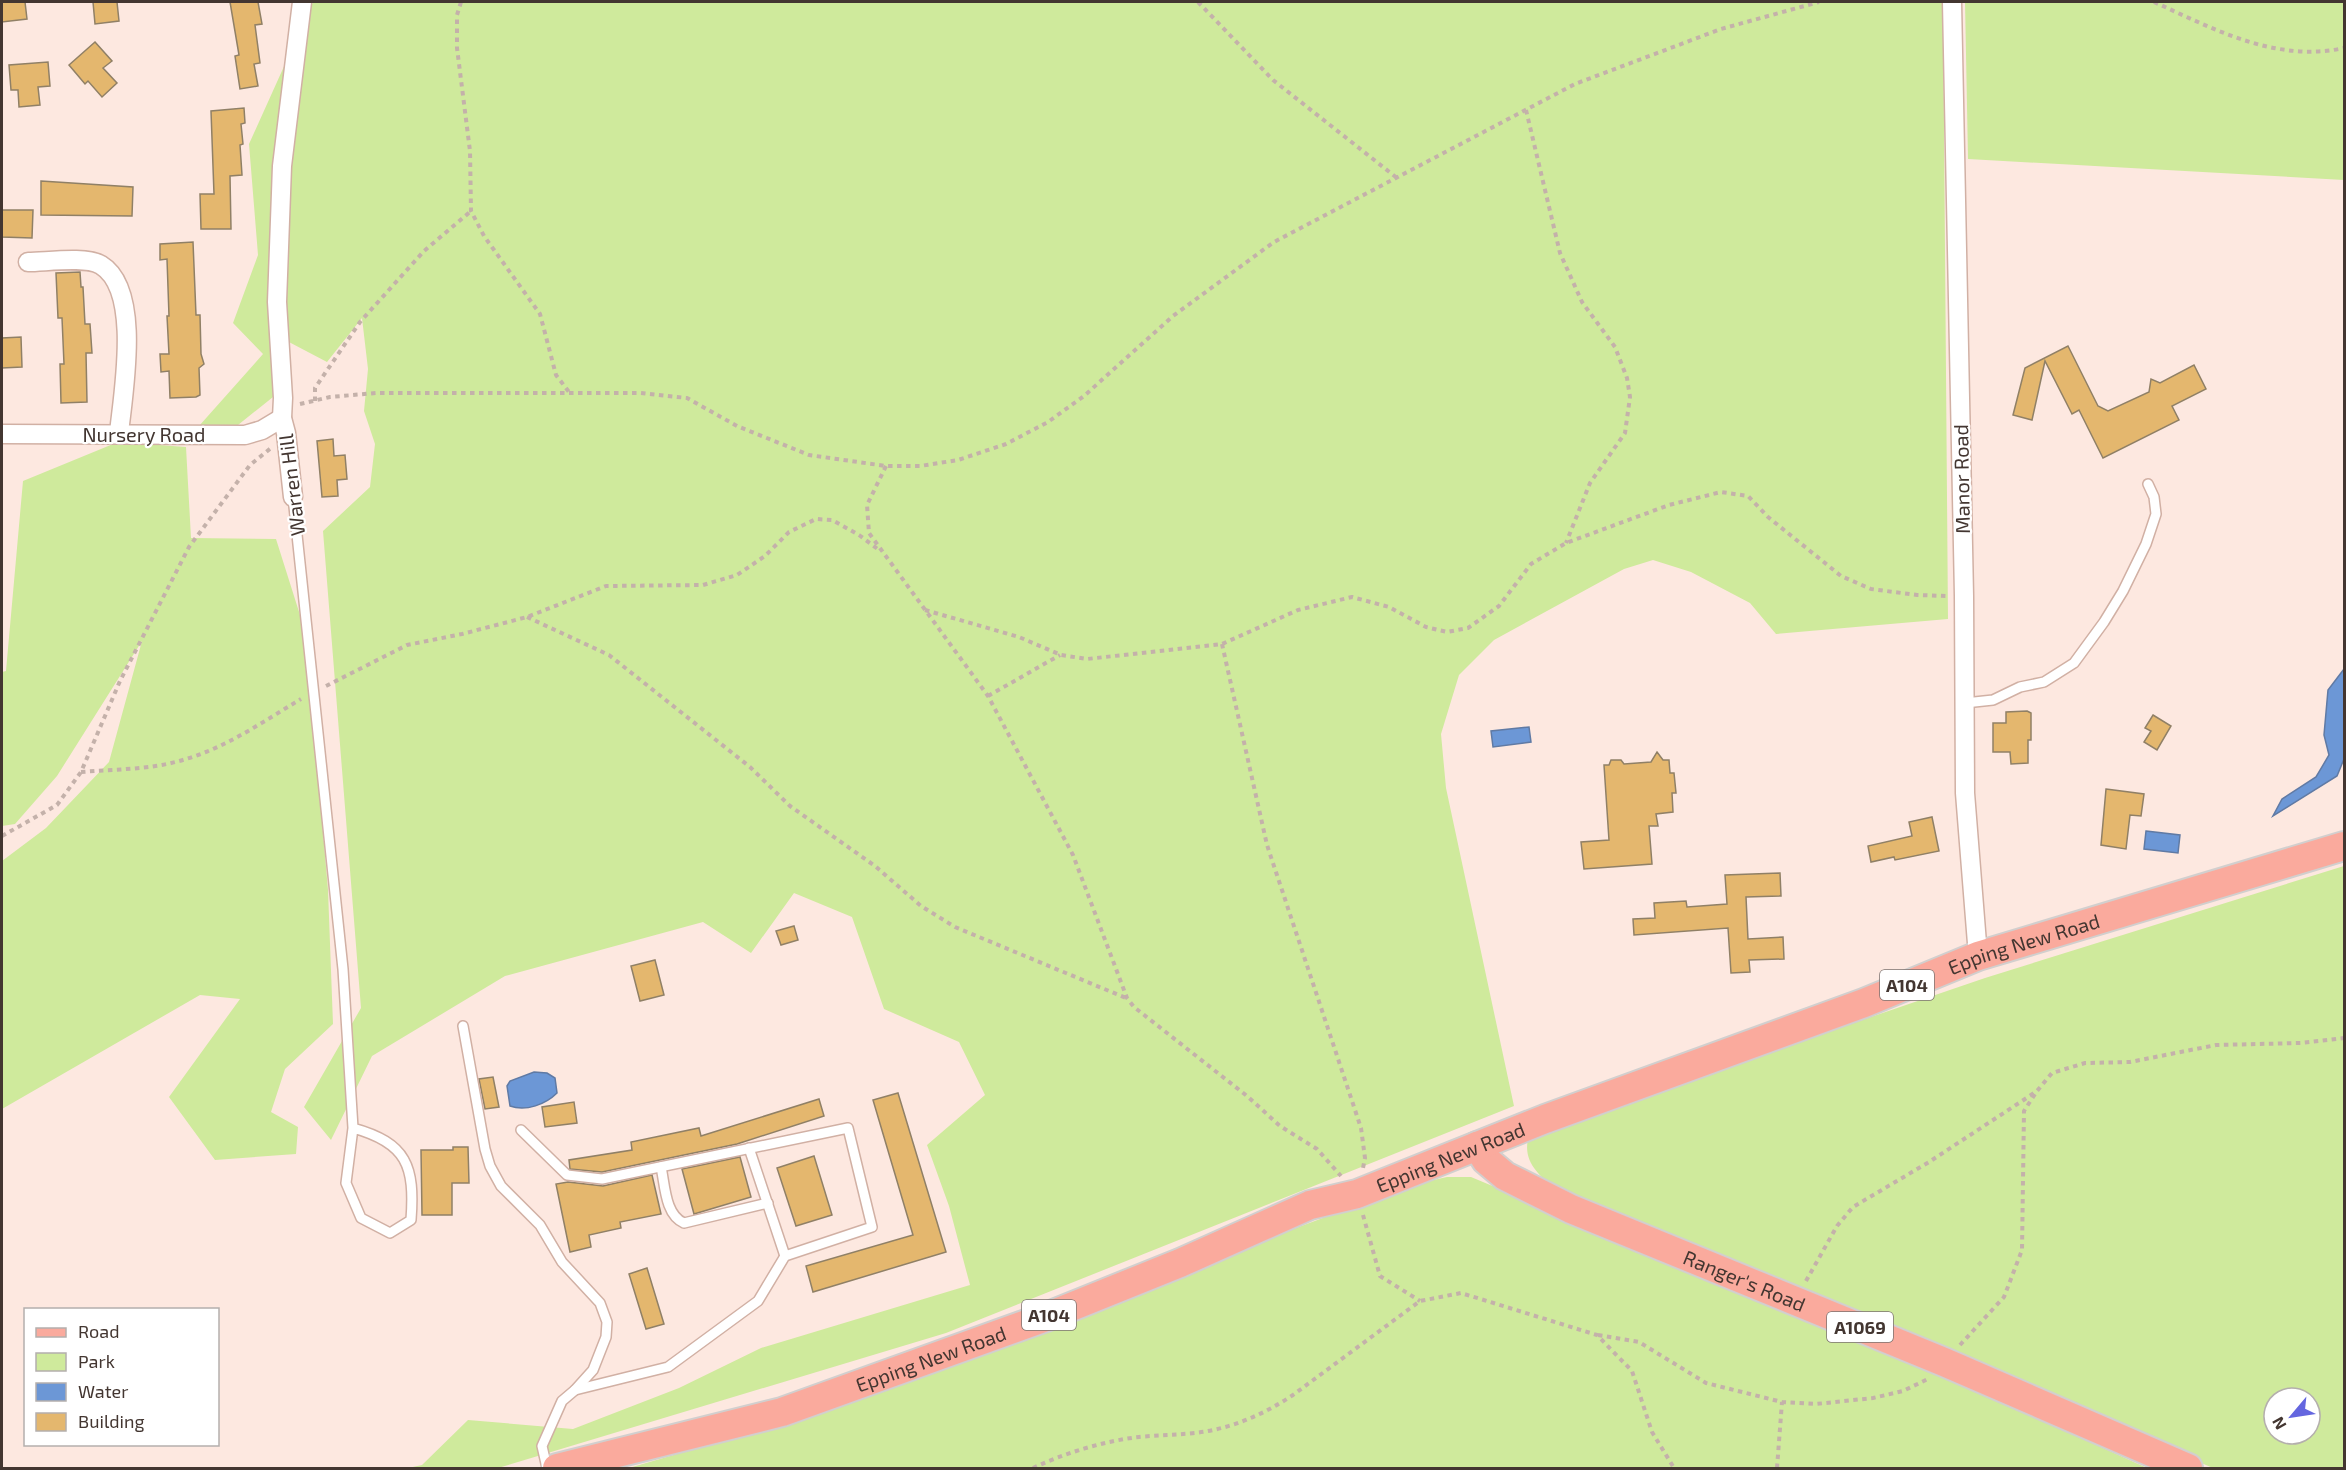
<svg xmlns="http://www.w3.org/2000/svg" width="2346" height="1470" font-family="'Exo 2',sans-serif">
  <rect width="100%" height="100%" fill="#fde8e0"/>
  <g fill="#cfea9c" fill-rule="evenodd">
    <path d="M313 2H1943L1948 619 1776 634 1750 603 1691 572 1653 560 1624 569 1494 640 1459 675 1441 734 1446 788 1514 1106 946 1333 498 1468H408L422 1465 468 1420 573 1429 679 1388 761 1348 970 1285 949 1206 927 1145 985 1095 959 1042 884 1009 852 917 794 893 751 953 703 922 505 976 372 1056 331 1140 304 1107 361 1008 323 531 370 487 375 444 364 411 368 369 362 318 327 362 287 341 283 389 238 425 199 426 263 354 233 323 258 255 249 144Z"/>
    <path d="M1965 2H2344V180L1968 159Z"/>
    <path d="M118 442 186 447 191 538 276 539 306 634 328 890 333 1024 285 1069 271 1112 298 1127 296 1154 215 1160 169 1097 240 999 200 995 2 1109V861L46 828 109 762 142 641 57 776 15 824 2 826V672L6 671 23 481Z"/>
    <path d="M2344 866V1468H2213L1555 1189C1539 1175 1523 1162 1528 1139L1543 1129 1985 978ZM2274 1398H2310V1434H2274Z"/>
    <path d="M1447 1177H1471L1909 1360 2147 1468H629L742 1435 1411 1185Z"/>
  </g>
  <g fill="#6c97d6" stroke="#607aa4" stroke-width="1.5">
    <path d="M2344 669V759L2337 776 2273 816 2282 799 2316 777 2329 755 2324 735 2328 690Z"/>
    <path d="M1529 727 1531 742 1493 747 1491 731Z"/>
    <path d="M2146 831 2180 835 2178 853 2144 849Z"/>
    <path d="M534 1072 547 1073 555 1078 557 1093C546 1104 526 1112 510 1106L507 1086 510 1081Z"/>
  </g>
  <g fill="#e4b76e" stroke="#908066" stroke-width="1.5">
    <path d="M2 2H25L27 19 2 22Z"/>
    <path d="M93 2H117L119 21 95 24Z"/>
    <path d="M230 2H258L262 24 255 25 260 63 254 64 258 86 240 89 235 56 239 55Z"/>
    <path d="M95 42 112 61 103 68 117 83 102 97 88 81 85 84 69 65Z"/>
    <path d="M48 62 50 86 38 87 40 105 19 107 18 90H11L9 65Z"/>
    <path d="M244 108 245 123 241 124 243 144 240 145 242 175 230 176 231 229H201L200 194H214L211 111Z"/>
    <path d="M41 181 133 187 132 216 41 215Z"/>
    <path d="M2 210H33L32 238 2 237Z"/>
    <path d="M193 242 196 315H200L201 354 204 364 199 368 200 395 196 397 170 398 169 371 161 372 160 354H169L167 316H169L167 259 160 260V244Z"/>
    <path d="M80 272 81 287H83L85 324H90L92 353H86L87 402 61 403 60 364H64L62 318H58L56 273Z"/>
    <path d="M21 337 22 367 2 368V338Z"/>
    <path d="M2068 346 2098 406 2108 411 2149 392 2151 379 2160 383 2194 365 2206 389 2172 406 2179 420 2103 458 2079 410 2072 414 2045 361 2032 420 2013 415 2025 368Z"/>
    <path d="M333 439 334 456 345 455 347 479 337 480 338 496 322 497 317 441Z"/>
    <path d="M2027 711 2031 713V740H2028V763L2011 764 2010 752H1993V723H2006V712Z"/>
    <path d="M2153 715 2171 726 2157 750 2144 742 2151 731 2145 728Z"/>
    <path d="M1657 752 1663 760H1669L1670 773H1674L1676 793H1672L1673 812 1656 814 1658 826H1649L1652 864 1584 869 1581 842 1609 840 1604 765H1609L1611 760H1621L1624 764 1651 762Z"/>
    <path d="M2106 789 2144 794 2141 816 2130 815 2126 849 2101 845Z"/>
    <path d="M1932 817 1939 851 1895 860 1894 857 1871 862 1868 846 1912 836 1909 822Z"/>
    <path d="M1780 873 1781 896 1746 897 1748 939 1783 937 1784 959 1749 960 1750 972 1731 973 1728 928 1634 935 1633 919 1655 918 1654 903 1686 901 1687 907 1727 904 1725 875Z"/>
    <path d="M794 926 798 940 781 945 776 931Z"/>
    <path d="M655 960 664 995 640 1001 631 966Z"/>
    <path d="M493 1077 499 1107 485 1109 479 1079Z"/>
    <path d="M898 1093 946 1252 813 1292 806 1266 913 1235 873 1100Z"/>
    <path d="M819 1099 824 1116 737 1144 602 1172 570 1169 569 1160 632 1150 631 1142 699 1128 701 1136Z"/>
    <path d="M574 1102 577 1123 545 1127 542 1107Z"/>
    <path d="M453 1147H468L469 1183H452V1215H422L421 1150H453Z"/>
    <path d="M814 1156 832 1215 796 1226 777 1168Z"/>
    <path d="M740 1157 751 1197 694 1214 682 1169Z"/>
    <path d="M652 1175 661 1214 620 1222 621 1228 589 1235 591 1247 570 1252 556 1184 568 1182 603 1186Z"/>
    <path d="M647 1268 664 1324 646 1329 629 1274Z"/>
  </g>
  <g fill="none" stroke-linecap="round" stroke-linejoin="round">
    <defs>
      <g id="service">
        <path d="M293 497 343 969 353 1128 346 1183 361 1218 390 1233 411 1220C415 1166 407 1143 353 1128"/>
        <path d="M1965 703 1993 700 2020 687 2044 682 2074 663 2104 622 2123 591 2146 544 2156 514 2154 497 2148 484"/>
        <path d="M463 1026 485 1149 490 1166 501 1186 540 1225 562 1262 600 1303 607 1322 606 1337 593 1370 575 1390"/>
        <path d="M521 1130 567 1175 602 1179 848 1128 872 1227 785 1256 758 1301 668 1367 575 1390 562 1401 542 1446 547 1468"/>
        <path d="M749 1148 785 1256"/>
        <path d="M661 1167C665 1185 665 1215 684 1223L768 1203"/>
      </g>
      <g id="minor">
        <path d="M1952 2 1964 596 1965 793 1978 956"/>
        <path d="M28 262C46 262 86 256 101 265 142 290 123 393 119 433"/>
        <path d="M2 434 245 435 262 430 282 418"/>
        <path d="M293 497 286 433 282 418 283 398 277 302 282 166 302 2"/>
      </g>
      <g id="primary">
        <path id="s1" d="M1477 1146 1486 1160 1505 1176 1571 1209 1944 1362 2188 1468"/>
        <path id="s2" d="M557 1468 782 1412 1046 1317 1180 1263 1310 1205 1357 1194 1545 1119 1864 1003 1978 956 2344 846"/>
      </g>
    </defs>
    <use href="#service" stroke="#d1b0a4" stroke-width="12"/>
    <use href="#minor" stroke="#d1b0a4" stroke-width="21"/>
    <use href="#primary" stroke="#d2cfce" stroke-width="32"/>
    <g stroke="#c4b1aa" stroke-width="4" stroke-dasharray="4.5 4.5" stroke-linecap="butt">
      <path d="M461 2 457 15V48L470 151 471 211 484 236 540 314 556 375 569 392"/>
      <path d="M1198 2 1273 80 1397 178"/>
      <path d="M2154 2C2214 29 2276 63 2344 48"/>
      <path d="M1526 110 1560 253 1582 302 1615 347 1627 378 1630 397 1625 433 1590 483 1566 543"/>
      <path d="M315 401V388L360 322 424 251 471 211"/>
      <path d="M300 404 330 397 376 393H641L687 398 737 426 809 455 886 466H920L958 460 1006 444 1048 422 1084 396 1173 316 1274 242 1575 84 1721 29 1819 2"/>
      <path d="M886 466 867 505 869 533 988 696 1073 855 1127 998 1134 1007 1247 1096 1280 1126 1317 1149 1341 1176"/>
      <path d="M925 610 1019 637 1061 655 1087 659 1222 644 1298 610 1352 597 1389 607 1426 627 1447 632 1468 628 1499 606 1531 564 1566 543 1669 505 1721 492 1748 496 1768 517 1841 576 1871 589 1917 595 1948 596"/>
      <path d="M527 617 609 655 750 767 790 806 875 866 921 906 955 927 1126 998"/>
      <path d="M1222 644 1267 845 1361 1128 1365 1158 1363 1168"/>
      <path d="M326 686 407 645 462 634 527 617 606 586 703 585 737 575 765 556 789 532 816 519 832 520 859 535 879 550"/>
      <path d="M988 696 1060 655"/>
      <path d="M81 772C116 769 152 770 186 759 227 747 264 721 301 699"/>
      <path d="M2 836 57 805 81 772 120 681 189 547 250 465 271 448"/>
      <path d="M1363 1215 1380 1276 1420 1301"/>
      <path d="M1806 1281 1837 1226 1853 1207 1929 1162 2022 1101 2037 1091 2052 1073 2085 1063 2130 1062 2216 1045 2301 1043 2344 1038"/>
      <path d="M1598 1335 1639 1342 1706 1383 1782 1402 1816 1404 1873 1398 1903 1391 1928 1379"/>
      <path d="M1960 1345 2004 1297 2022 1250 2024 1111 2035 1094"/>
      <path d="M1033 1468C1065 1453 1104 1441 1139 1437 1158 1435 1176 1435 1195 1433 1230 1429 1263 1415 1293 1395L1420 1301 1461 1293 1597 1335 1632 1371 1652 1432 1674 1468"/>
      <path d="M1777 1468 1782 1402"/>
    </g>
    <use href="#service" stroke="#fff" stroke-width="9"/>
    <use href="#minor" stroke="#fff" stroke-width="18"/>
    <use href="#primary" stroke="#faaa9d" stroke-width="28"/>
  </g>
  <g text-anchor="middle" dominant-baseline="central" stroke-width="4.5" stroke-linejoin="round" paint-order="stroke">
    <g fill="#fff" stroke="#7b726f" stroke-width="1.5">
      <rect x="1880" y="970" width="54" height="30" rx="4.5"/>
      <rect x="1022" y="1300" width="54" height="30" rx="4.5"/>
      <rect x="1827" y="1312" width="66" height="30" rx="4.5"/>
    </g>
    <g font-size="18" font-weight="bold" fill="#433631">
      <text x="1907" y="985">A104</text>
      <text x="1049" y="1315">A104</text>
      <text x="1860" y="1327">A1069</text>
    </g>
    <g font-size="20" fill="#433631" stroke="#fff">
      <text x="144" y="434">Nursery Road</text>
      <text transform="translate(1961 479) rotate(-91)">Manor Road</text>
      <text transform="translate(291 485) rotate(-97)">Warren Hill</text>
      <text stroke="none"><textPath href="#s2" startOffset="1560">Epping New Road</textPath></text>
      <text stroke="none"><textPath href="#s2" startOffset="948">Epping New Road</textPath></text>
      <text stroke="none"><textPath href="#s1" startOffset="303">Ranger's Road</textPath></text>
      <text stroke="none"><textPath href="#s2" startOffset="390">Epping New Road</textPath></text>
    </g>
  </g>
  <rect width="2346" height="1470" fill="none" stroke="#433631" stroke-width="6"/>
  <rect x="24" y="1308" width="195" height="138" fill="#ffffff" stroke="#b4afad" stroke-width="1.5"/>
  <rect x="36" y="1328" width="30" height="9" fill="#faaa9d" stroke="#b4afad" stroke-width="1.5"/>
  <text x="78" y="1338" font-size="18" fill="#433631">Road</text>
  <rect x="36" y="1353" width="30" height="18" fill="#cfea9c" stroke="#b4afad" stroke-width="1.5"/>
  <text x="78" y="1368" font-size="18" fill="#433631">Park</text>
  <rect x="36" y="1383" width="30" height="18" fill="#6c97d6" stroke="#b4afad" stroke-width="1.5"/>
  <text x="78" y="1398" font-size="18" fill="#433631">Water</text>
  <rect x="36" y="1413" width="30" height="18" fill="#e4b76e" stroke="#b4afad" stroke-width="1.5"/>
  <text x="78" y="1428" font-size="18" fill="#433631">Building</text>
  <g transform="translate(2292 1416) rotate(241)"><circle r="28" fill="#ffffff" stroke="#b4afad" stroke-width="1.5"/>
  <path d="M0-4.5L10 22L0 15L-10 22Z" fill="#6466df"/>
  <text y="-9" font-size="16" font-weight="bold" text-anchor="middle" fill="#433631">N</text>
  </g>
</svg>
